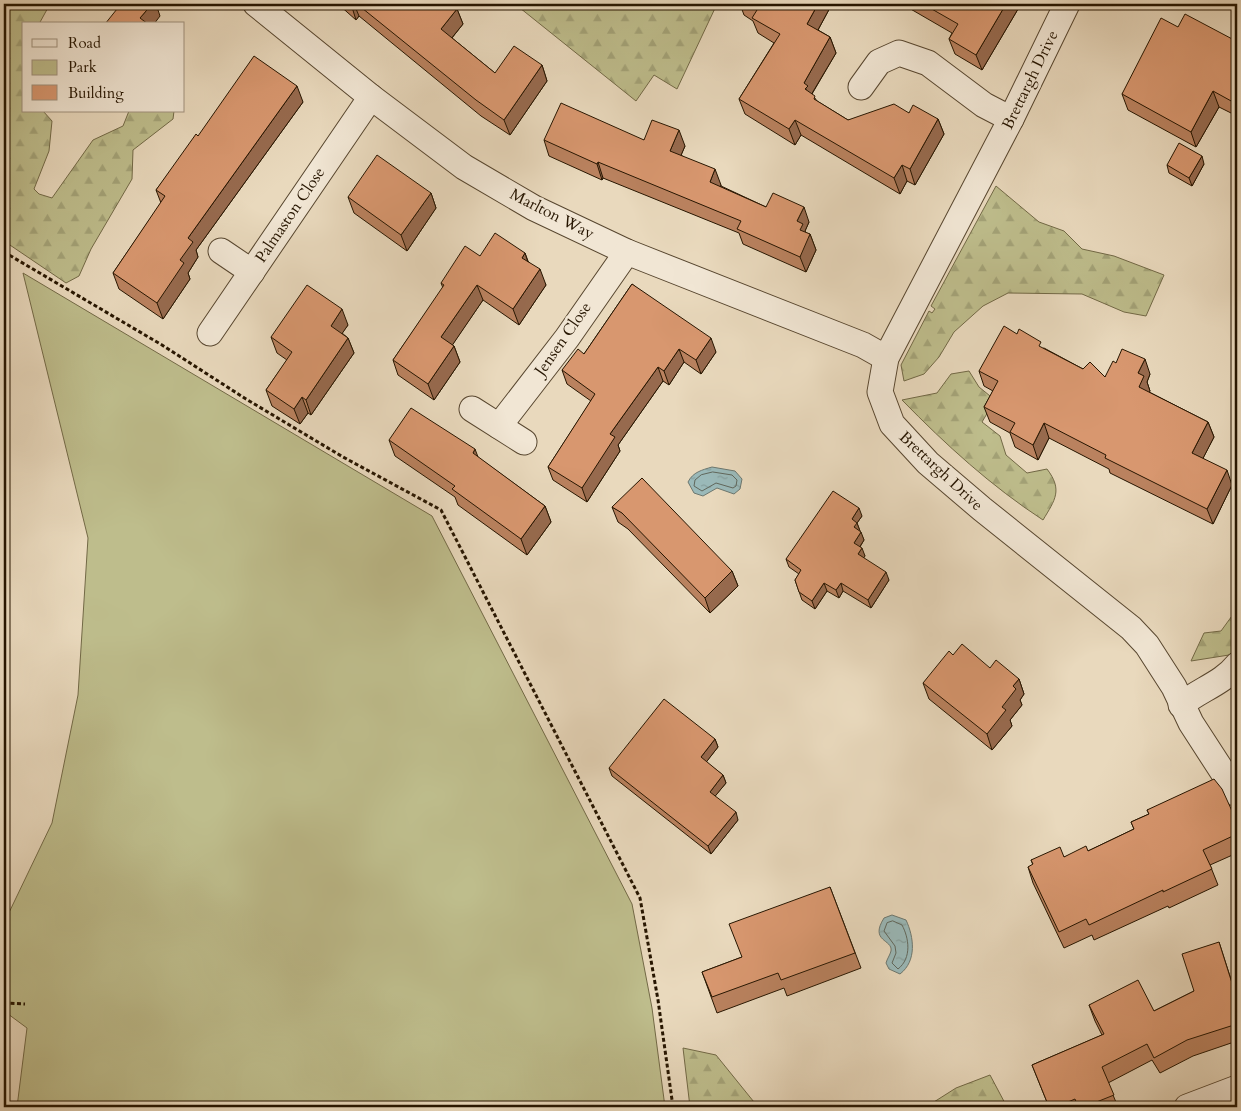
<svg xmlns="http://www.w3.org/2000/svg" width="1241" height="1111" font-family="Cardo,serif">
  <defs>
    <pattern id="forest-firs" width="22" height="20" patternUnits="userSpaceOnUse" patternTransform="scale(1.25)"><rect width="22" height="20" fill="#bebd8c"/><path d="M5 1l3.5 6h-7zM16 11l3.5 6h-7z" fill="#a3a277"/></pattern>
    <pattern id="water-ripples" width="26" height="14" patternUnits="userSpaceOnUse" patternTransform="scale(1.25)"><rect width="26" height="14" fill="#9ab9b9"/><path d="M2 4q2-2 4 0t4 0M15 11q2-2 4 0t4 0" fill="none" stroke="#859e9d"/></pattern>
  </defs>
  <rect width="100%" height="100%" fill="#e9d9bd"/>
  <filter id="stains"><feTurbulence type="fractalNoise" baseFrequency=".004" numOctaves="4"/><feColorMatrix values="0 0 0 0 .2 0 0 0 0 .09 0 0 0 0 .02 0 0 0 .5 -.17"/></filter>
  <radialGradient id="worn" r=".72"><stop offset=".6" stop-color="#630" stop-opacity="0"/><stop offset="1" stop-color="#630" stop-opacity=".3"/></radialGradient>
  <path fill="#bebd8c" stroke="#726946" d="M23 273 432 516 632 904 652 1008 665 1107H17L27 1028 4 1011V923L52 823 78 695 88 538Z"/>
  <g fill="url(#forest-firs)" stroke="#726946">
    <path d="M4 4H50L39 24H24V111H43L52 121 49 151 34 189 39 194 52 198 93 140 123 126 129 111H174L173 119 133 150 132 179 91 249 79 276 66 283 4 241Z"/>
    <path d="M515 4H717L677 89 654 75 636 101Z"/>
    <path d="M996 186 1039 222 1064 231 1082 249 1114 256 1164 275 1146 316 1124 312 1082 294 1008 293 983 306 954 332 939 357 924 374 904 381 901 365 929 311 932 313 935 309 931 306Z"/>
    <path d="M969 371 979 387 995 400 982 422 1000 436 1006 455 1027 473 1047 469C1063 490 1055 500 1043 520 991 486 946 445 902 400L937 393 951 374Z"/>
    <path d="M1237 609V647L1229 655 1191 661 1204 633 1221 631Z"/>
    <path d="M683 1048 716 1055 758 1107H690Z"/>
    <path d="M990 1075 1007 1107H926L956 1088Z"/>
  </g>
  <g fill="url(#water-ripples)" stroke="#6c776f">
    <path d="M712 467 735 471 742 479 740 489 734 494 717 488 703 496 694 493 688 482C693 472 702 470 712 467Z"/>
    <path d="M892 915 906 920C914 937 917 961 900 974L889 969 886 963C887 959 890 955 891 951 893 939 869 942 884 918Z"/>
  </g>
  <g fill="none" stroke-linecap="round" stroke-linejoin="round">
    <g stroke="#60675c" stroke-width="1">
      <path d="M713 472 732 475 737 480 736 486 733 488 716 483 702 491 694 486 695 480 701 475Z"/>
      <path d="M893 921 902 925C909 938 912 958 898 969L892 963 896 953 895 946 884 931 887 923Z"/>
    </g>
    <defs>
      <g id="street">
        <path d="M256 4 371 97 464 167 534 208 627 252 863 345 886 358"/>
        <path d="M1067 4 1011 119 886 358 880 392 892 424 928 463 982 509 1131 628 1147 645 1174 687 1191 723 1237 794"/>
        <path d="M861 87 879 62 899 53 928 63 984 105 1011 119"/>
        <path d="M221 251 252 272"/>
        <path d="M210 333 371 97"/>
        <path d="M472 409 524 442"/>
        <path d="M499 426 567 338 627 252"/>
        <path d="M1181 705C1199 690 1223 683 1237 665"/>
        <path d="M1187 1107 1237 1088"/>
      </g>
    </defs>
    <use href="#street" stroke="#57462f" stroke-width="27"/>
    <g stroke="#261500" stroke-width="3" stroke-dasharray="4 2.5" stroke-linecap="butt">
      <path d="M511 4H512"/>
      <path d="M4 252 162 345 246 399 343 457 441 510 640 898 658 1000 673 1107"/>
      <path d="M4 1003 25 1004"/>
    </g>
    <use href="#street" stroke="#f1e6d4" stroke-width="25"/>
  </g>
  <g fill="#ba825f" stroke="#261500">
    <path d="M338 4H451L457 9 463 24 452 38 495 73 542 65 547 81 510 135 481 116 359 16 356 20Z"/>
    <path d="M740 4H832L818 30 830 37 836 53 812 94 817 101 848 120 909 113 938 119 944 134 915 185 907 181 900 194 801 135 795 145 745 114 739 99 774 43 758 33 753 21 744 15Z"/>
    <path d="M902 4H1021L982 70 955 54 949 39 952 33Z"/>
    <path d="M1178 27 1236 41 1237 38V116L1219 107 1196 147 1128 110 1122 94Z"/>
    <path d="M303 102 196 250 198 257 188 273 190 279 163 319 119 289 113 273 161 203 156 190 198 136Z"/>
    <path d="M544 140H644L685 146 681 155 721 185V186L766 207 809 222 805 231 806 233 810 234 816 250 806 272 743 244 739 233 603 178 602 180 549 156Z"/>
    <path d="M1204 164 1192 186 1169 173 1167 165Z"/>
    <path d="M431 193 436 208 407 251 354 213 348 197Z"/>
    <path d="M525 253 528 261 546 285 519 325 483 300 452 345 454 346 460 362 434 400 398 375 393 360 443 288 441 283 480 256Z"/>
    <path d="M632 284 716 352 701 374 684 362 669 385 663 381 618 445 620 451 587 502 553 480 548 467 591 401 567 384 562 370 584 354Z"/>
    <path d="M348 325 342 333 348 338 354 353 311 415 308 413 300 424 272 406 266 390 287 360 277 353 271 337Z"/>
    <path d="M1044 348 1083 369 1105 377 1116 363 1150 374 1147 382 1150 391 1149 392 1208 422 1214 437 1203 458 1232 485 1213 524 1110 473 1109 469 1049 438 1038 460 1015 447 1010 433 990 422 984 407 993 391 984 386 979 371Z"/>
    <path d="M389 440 479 458 545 506 551 522 527 555 458 505 455 497 395 456Z"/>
    <path d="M612 507 732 571 738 586 710 613 628 529 618 522Z"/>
    <path d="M862 516 857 523 860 531 864 540 860 547 865 556 863 558 889 580 871 608 843 591 839 598 827 591 815 609 802 600 795 580 799 574 789 567 786 559Z"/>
    <path d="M953 655 1019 679 1024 694 1020 700 1022 705 1010 720 1012 726 992 750 929 699 923 683Z"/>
    <path d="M715 739 718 747 706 762 723 775 726 783 715 796 738 820 711 854 612 776 609 768Z"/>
    <path d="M1147 810 1237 822V853L1210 865 1218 885 1169 908 1168 906 1094 940 1092 935 1064 948 1033 883 1028 867 1033 865 1031 860 1064 857 1088 851 1134 829 1131 822 1149 814Z"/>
    <path d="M830 887 861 968 787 996 784 988 717 1013 702 972 742 957Z"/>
    <path d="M1219 942 1237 998V1041L1193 1056 1160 1073 1152 1060 1108 1083 1118 1107H1049L1032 1065 1102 1035 1095 1021 1089 1005 1154 1011 1194 991Z"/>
  </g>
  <g fill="#976a4e" stroke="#261500">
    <path d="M152 4H156L160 16 154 24H143L140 18Z"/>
    <path d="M351 4H354L359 16 356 20Z"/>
    <path d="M818 4H832L813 39 807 24Z"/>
    <path d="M1006 4H1021L982 70 976 55Z"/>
    <path d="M457 9 463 24 446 45 441 29Z"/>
    <path d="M830 37 836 53 811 95V105L804 83Z"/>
    <path d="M542 65 547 81 510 135 504 120Z"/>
    <path d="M297 86 303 102 196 250 198 257 188 273 190 279 163 319 157 303 180 260 188 238Z"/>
    <path d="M1213 91 1219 107 1196 147 1191 132Z"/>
    <path d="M1237 93V113L1233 102Z"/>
    <path d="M938 119 944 134 915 185 910 169Z"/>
    <path d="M795 120 801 135 795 145 789 129Z"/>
    <path d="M679 130 685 146 676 167 670 151Z"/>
    <path d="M1202 156 1204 164 1192 186 1189 178Z"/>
    <path d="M598 162 603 178 602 180 597 164Z"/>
    <path d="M902 165 907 181 900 194 894 178Z"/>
    <path d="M715 169 721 185 716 197 710 182Z"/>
    <path d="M431 193 436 208 407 251 401 235Z"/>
    <path d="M804 207 809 222 805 231 808 238 810 234 816 250 806 272 800 257 797 221Z"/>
    <path d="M525 253 530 269 522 258Z"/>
    <path d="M540 269 546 285 519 325 513 309Z"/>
    <path d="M477 285 483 300 447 353 441 337Z"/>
    <path d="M342 309 348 325 337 341 331 326Z"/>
    <path d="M348 338 354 353 311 415 306 400Z"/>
    <path d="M711 338 716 352 701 374 696 360Z"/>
    <path d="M454 346 460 362 434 400 428 384Z"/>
    <path d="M679 349 684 362 669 385 664 371Z"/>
    <path d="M1145 359 1150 374 1147 382 1150 391 1145 402 1139 387 1138 373Z"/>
    <path d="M658 367 663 381 618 445 620 451 587 502 582 488 610 434Z"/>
    <path d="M302 397 308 413 300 424 294 409Z"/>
    <path d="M1208 422 1214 437 1198 468 1192 453Z"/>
    <path d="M1044 423 1049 438 1038 460 1033 445Z"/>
    <path d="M475 449 481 465 473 453Z"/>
    <path d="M1227 470 1232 485 1213 524 1207 509Z"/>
    <path d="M545 506 551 522 527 555 521 539Z"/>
    <path d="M859 508 862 516 857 523 860 531 857 535 852 519Z"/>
    <path d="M861 532 864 540 857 551 854 543Z"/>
    <path d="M862 548 865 556 861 562 858 554Z"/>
    <path d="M732 571 738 586 710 613 705 598Z"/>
    <path d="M886 572 889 580 871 608 868 600Z"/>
    <path d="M824 583 827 591 815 609 812 601Z"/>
    <path d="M841 583 843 591 839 598 836 590Z"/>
    <path d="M1019 679 1024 694 1020 700 1022 705 1010 720 1012 726 992 750 987 734 1013 686Z"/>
    <path d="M715 739 718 747 704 765 701 757Z"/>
    <path d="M723 775 726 783 712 800 710 792Z"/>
    <path d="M736 812 738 820 711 854 708 846Z"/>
  </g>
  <g fill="#d8976f" stroke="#261500">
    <path d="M121 4H152L140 18 148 24H105Z"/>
    <path d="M357 4H451L457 9 441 29 495 73 514 46 542 65 504 120 476 100Z"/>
    <path d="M745 4H818L807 24 830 37 804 83 808 86 805 89 815 96 814 99 848 120 894 104 909 113 913 105 938 119 910 169 902 165 894 178 795 120 789 129 739 99 780 34 752 18 757 10Z"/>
    <path d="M923 4H1006L976 55 949 39 958 24Z"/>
    <path d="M1185 14 1236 41 1237 38V93L1233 102 1213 91 1191 132 1122 94 1161 18 1178 27Z"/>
    <path d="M254 56 297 86 188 238 193 242 180 260 184 263 157 303 113 273 165 196 156 190 196 134 198 136Z"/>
    <path d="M561 103 644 140 652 120 679 130 670 151 715 169 710 182 766 207 773 193 804 207 797 221 803 224 800 230 810 234 800 257 737 229 741 221 598 162 597 164 544 140Z"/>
    <path d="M1179 143 1202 156 1189 178 1167 165Z"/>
    <path d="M377 155 431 193 401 235 348 197Z"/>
    <path d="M495 233 525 253 522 258 540 269 513 309 477 285 441 337 454 346 428 384 393 360 444 285 441 283 465 246 480 256Z"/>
    <path d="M632 284 711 338 696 360 679 349 664 371 658 367 610 434 615 437 582 488 548 467 595 394 562 370 578 349 584 354Z"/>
    <path d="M307 285 342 309 331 326 348 338 306 400 302 397 294 409 266 390 292 352 271 337Z"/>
    <path d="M1004 326 1017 334 1019 329 1041 342 1039 346 1083 369 1090 362 1105 377 1113 361 1116 363 1122 349 1145 359 1138 373 1144 376 1139 387 1208 422 1192 453 1227 470 1207 509 1105 458 1106 455 1044 423 1033 445 1010 432 1015 423 984 407 998 381 979 371Z"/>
    <path d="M411 408 475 449 473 453 545 506 521 539 452 489 455 486 389 440Z"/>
    <path d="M642 478 732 571 705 598 622 513 612 507Z"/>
    <path d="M833 491 859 508 852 519 857 523 854 527 861 532 854 543 862 548 858 554 886 572 868 600 841 583 836 590 824 583 812 601 799 592 795 580 801 570 786 559Z"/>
    <path d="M962 644 990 668 996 660 1019 679 1013 686 1016 689 1002 707 1006 710 987 734 923 683 949 651 953 655Z"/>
    <path d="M664 699 715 739 701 757 723 775 710 792 736 812 708 846 609 768Z"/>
    <path d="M1214 779 1222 789 1237 822V834L1203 850 1212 869 1163 892V890L1089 925 1086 919 1059 932 1028 867 1033 864 1031 860 1060 847 1064 857 1086 846 1088 851 1134 829 1131 822 1149 814 1147 810Z"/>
    <path d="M830 887 855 953 781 980 778 973 712 997 702 972 742 957 729 924Z"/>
    <path d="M1219 942 1237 999V1024L1187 1040 1154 1058 1147 1044 1102 1067 1114 1095 1084 1107H1078L1075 1099 1056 1107H1049L1032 1065 1104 1034 1089 1005 1138 980 1154 1011 1194 991 1182 954Z"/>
  </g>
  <g text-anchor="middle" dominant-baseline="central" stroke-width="5" stroke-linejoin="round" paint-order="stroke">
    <g font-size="16" fill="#261500" stroke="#f1e6d4">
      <text transform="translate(1030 80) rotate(-64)">Brettargh Drive</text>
      <text transform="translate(552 214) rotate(27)">Marlton Way</text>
      <text transform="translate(290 215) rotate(-56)">Palmaston Close</text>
      <text transform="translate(563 339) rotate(-55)">Jensen Close</text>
      <text transform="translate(941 471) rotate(43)">Brettargh Drive</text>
    </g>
  </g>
  <rect width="1241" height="1111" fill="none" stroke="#e9d9bd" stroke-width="20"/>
  <rect x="5" y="5" width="1231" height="1101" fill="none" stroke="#261500" stroke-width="2.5"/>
  <rect x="10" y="10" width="1221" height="1091" fill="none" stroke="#261500"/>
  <rect x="22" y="22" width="162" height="90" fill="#f1e6d4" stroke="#a0927f"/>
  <rect x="32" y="39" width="25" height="8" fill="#f1e6d4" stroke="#a0927f"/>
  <text x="68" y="48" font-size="15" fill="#261500">Road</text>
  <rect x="32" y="60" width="25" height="15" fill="#bebd8c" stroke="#a0927f"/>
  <text x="68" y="72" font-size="15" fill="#261500">Park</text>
  <rect x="32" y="85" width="25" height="15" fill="#d8976f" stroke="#a0927f"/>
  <text x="68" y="98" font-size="15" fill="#261500">Building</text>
  <rect width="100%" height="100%" filter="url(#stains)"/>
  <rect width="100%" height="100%" fill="url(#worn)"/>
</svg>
